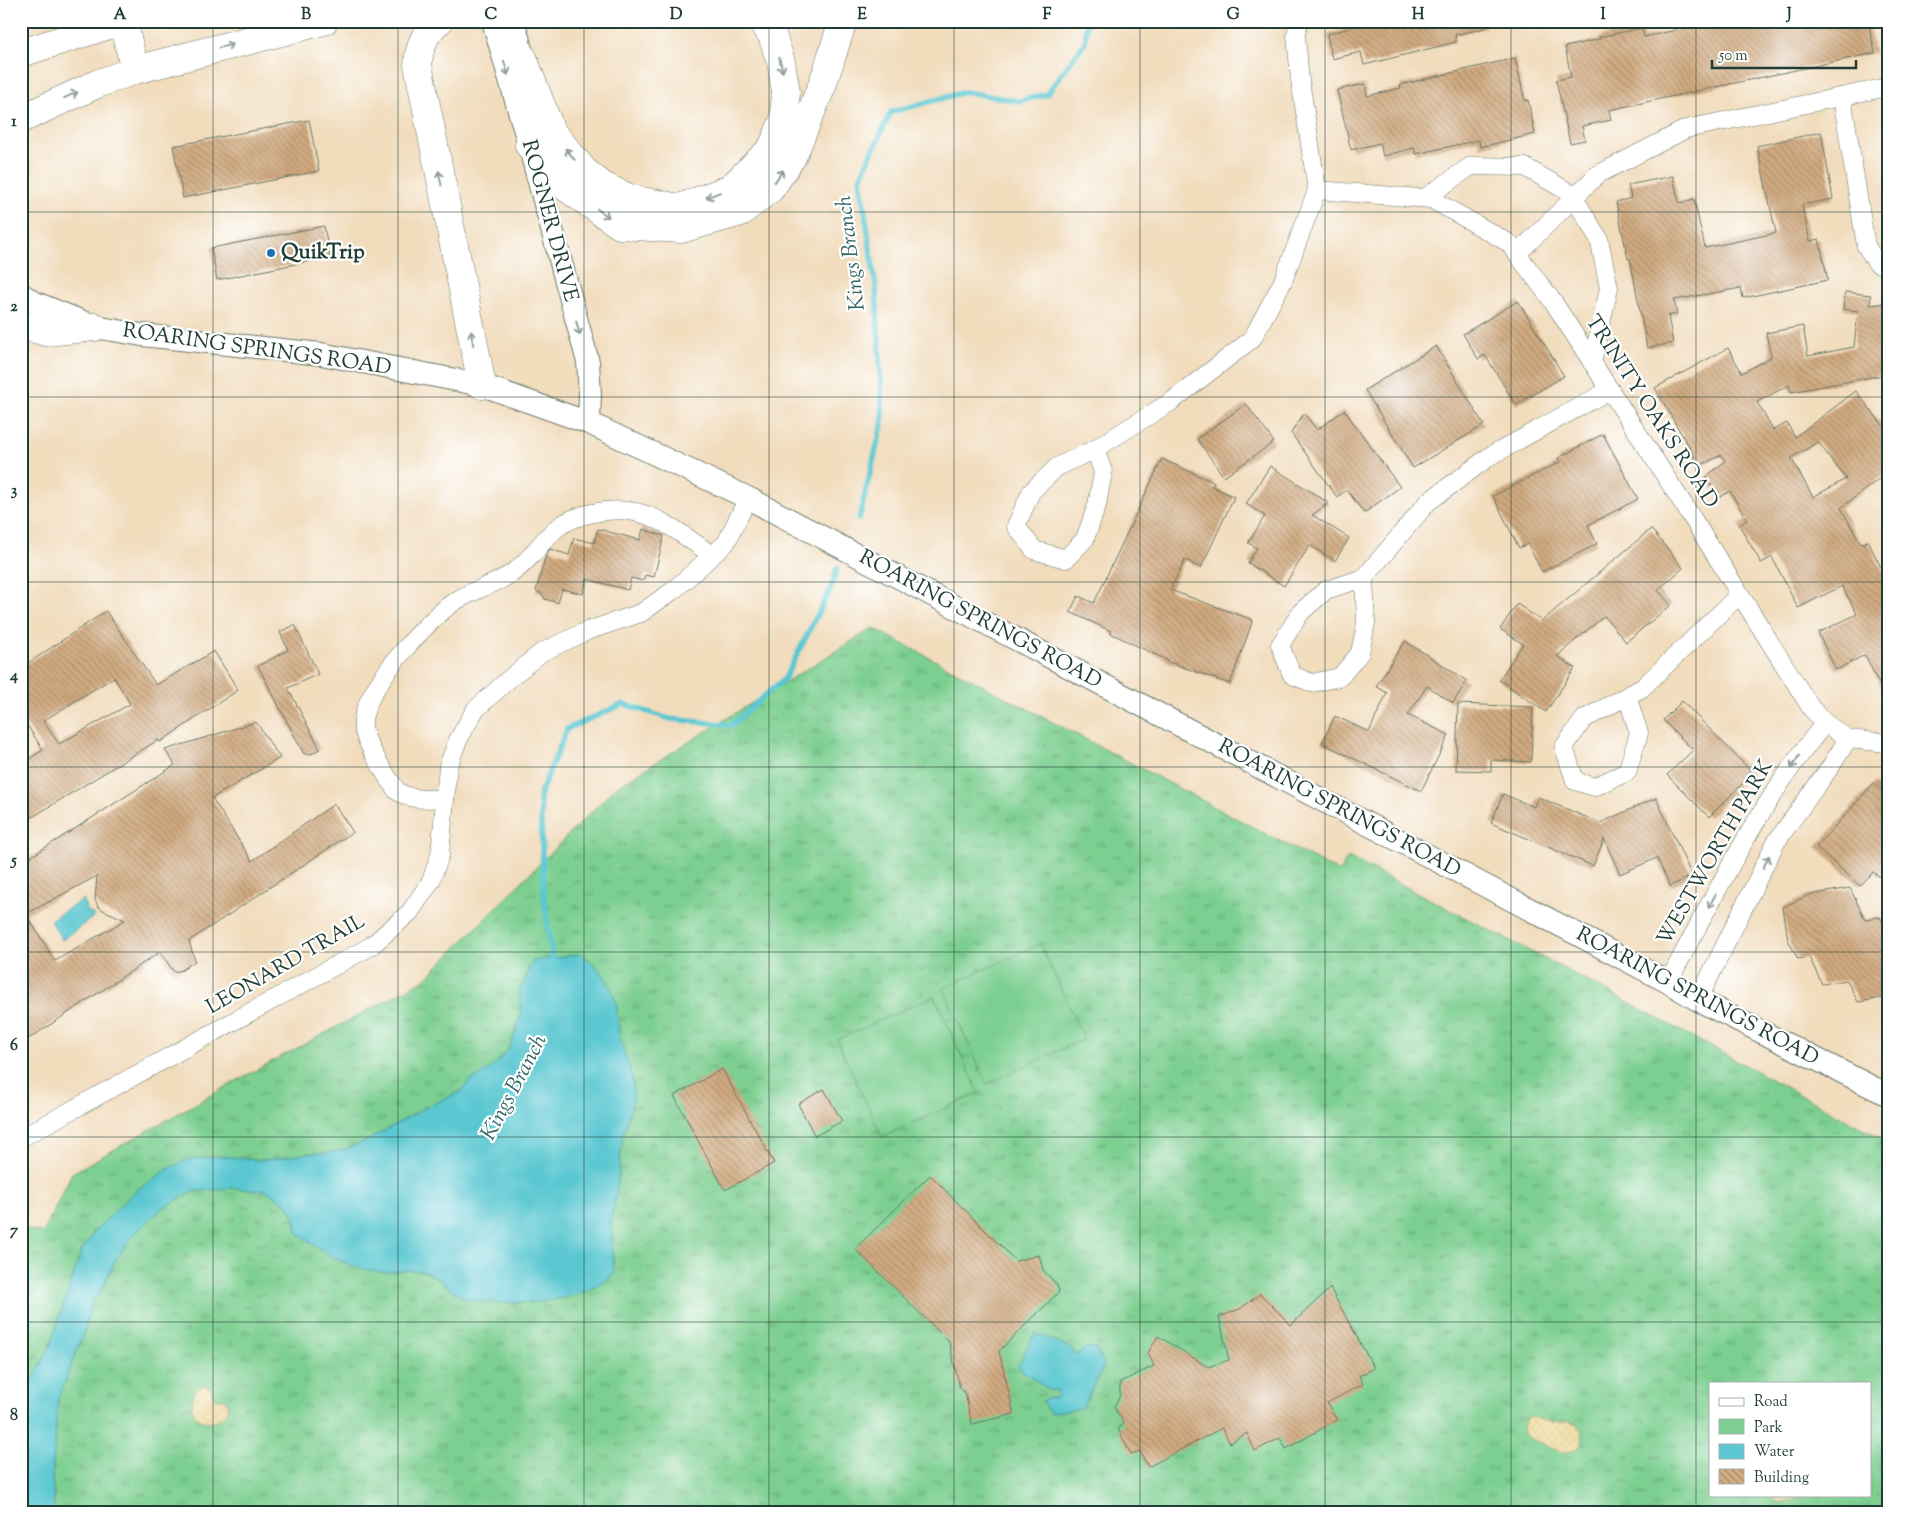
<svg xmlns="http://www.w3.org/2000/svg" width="1909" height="1534" font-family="'Sorts Mill Goudy',serif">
  <defs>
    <pattern id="grass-tufts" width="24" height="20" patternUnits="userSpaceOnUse" patternTransform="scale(1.25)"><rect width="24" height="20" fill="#7ccf90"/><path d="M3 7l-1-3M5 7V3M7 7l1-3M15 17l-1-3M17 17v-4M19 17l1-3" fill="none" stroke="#65a976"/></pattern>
    <pattern id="sand-dots" width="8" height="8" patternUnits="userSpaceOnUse" patternTransform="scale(1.25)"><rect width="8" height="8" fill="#eeda9e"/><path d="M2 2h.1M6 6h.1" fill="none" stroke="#ccbc89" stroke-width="1.8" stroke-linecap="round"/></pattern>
    <pattern id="building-back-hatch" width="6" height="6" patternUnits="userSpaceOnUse" patternTransform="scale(1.25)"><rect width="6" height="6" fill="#d1aa80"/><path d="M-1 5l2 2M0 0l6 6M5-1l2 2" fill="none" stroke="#a98c6a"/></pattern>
  </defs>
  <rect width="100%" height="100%" fill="#fff"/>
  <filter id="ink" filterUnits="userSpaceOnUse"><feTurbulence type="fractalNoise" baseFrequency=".02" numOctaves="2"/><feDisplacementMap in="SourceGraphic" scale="10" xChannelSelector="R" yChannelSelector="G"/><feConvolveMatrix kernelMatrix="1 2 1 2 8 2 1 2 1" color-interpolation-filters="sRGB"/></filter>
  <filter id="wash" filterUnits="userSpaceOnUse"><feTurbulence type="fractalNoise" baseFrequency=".0096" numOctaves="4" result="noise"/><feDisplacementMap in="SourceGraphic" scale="20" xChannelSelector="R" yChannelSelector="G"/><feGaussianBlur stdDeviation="1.12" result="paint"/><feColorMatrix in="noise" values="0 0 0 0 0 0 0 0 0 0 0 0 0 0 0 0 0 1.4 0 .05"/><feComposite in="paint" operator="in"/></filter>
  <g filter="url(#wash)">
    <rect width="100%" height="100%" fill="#f1dcbc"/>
    <path fill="url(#grass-tufts)" stroke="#4e8662" fill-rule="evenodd" d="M873 628 1339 872 1348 857 1605 990 1888 1142V1513H21V1258L27 1229 43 1233 72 1173 247 1075 424 980 616 787ZM1710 1383H1870V1495H1710Z"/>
    <g fill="url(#sand-dots)" stroke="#868c69">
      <path d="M203 1385 209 1386 212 1390 214 1399H225L228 1406C228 1408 227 1411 226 1413 218 1425 197 1425 193 1411 191 1405 193 1398 195 1391Z"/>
      <path d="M1532 1417C1538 1419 1545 1421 1552 1422 1558 1422 1563 1420 1569 1421 1581 1423 1585 1436 1581 1446 1564 1457 1559 1451 1543 1444 1529 1438 1518 1437 1526 1419Z"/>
      <path d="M1771 1495H1808L1780 1504 1773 1500Z"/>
    </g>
    <g fill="#7ccf90" stroke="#4e8662">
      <path d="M1040 944 1084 1039 987 1084 943 988Z"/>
      <path d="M934 996 979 1093 882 1137 837 1040Z"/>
    </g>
    <g fill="#5ac7d1" stroke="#3c8282">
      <path d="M84 899 86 910 95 916 62 940 50 920Z"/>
      <path d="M582 954 600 970 612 990 616 1002 620 1038 632 1077 634 1097 622 1139 618 1183 611 1221 614 1274C584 1300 541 1303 503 1303 491 1302 476 1303 465 1298 451 1292 441 1279 427 1273 413 1267 396 1273 382 1272 349 1269 322 1253 297 1232L295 1217 287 1204 267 1191 232 1188 191 1192 163 1208 133 1235 114 1263 100 1294 92 1300 85 1329 58 1400 52 1479 54 1498V1513H21V1423L27 1401 30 1387 50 1346 81 1252 95 1231 134 1192 170 1168 189 1159 223 1156 256 1160 275 1159 308 1153H324L346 1149 368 1140 428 1106 462 1091 469 1081 480 1076 495 1064 508 1050 515 1034 521 1015 519 994 533 961Z"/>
      <path d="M1035 1333 1073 1349V1353L1078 1355 1086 1348H1096L1104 1365 1082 1408 1050 1413 1042 1401 1049 1397 1055 1398 1058 1396 1057 1390H1049L1017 1367Z"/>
      <path d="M976 1505 982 1508 986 1513H961L969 1506Z"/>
    </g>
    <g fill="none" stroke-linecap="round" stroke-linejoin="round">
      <g stroke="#5ac7d1" stroke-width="5.5">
        <path d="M859 519 883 421 876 287 860 178 891 112 965 92 1019 101 1047 94 1085 42 1087 21"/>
        <path d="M553 965 544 897 540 794 567 729 623 704 670 719 731 725 785 678 831 588 837 568"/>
      </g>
    </g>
    <g id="blocks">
      <g fill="url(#building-back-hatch)" fill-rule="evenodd">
        <path d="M1348 21H1485V28L1455 35 1456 42 1364 65 1361 52 1332 59 1327 34 1350 28Z"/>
        <path d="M1675 21H1703V25L1721 21H1868L1875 53 1609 110 1611 120 1582 126 1585 140 1570 143 1556 80 1571 77 1565 47 1600 39 1599 37 1642 28 1644 37 1676 30Z"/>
        <path d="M1515 58 1525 101 1528 100 1535 134 1480 147 1479 140 1416 154 1414 148 1383 156 1380 143 1351 150 1337 90 1365 84 1367 96 1401 88 1400 85Z"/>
        <path d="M309 120 319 171 183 198 173 146Z"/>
        <path d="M1821 132 1833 199 1802 205 1810 241 1819 239 1828 280 1743 298 1741 288 1674 300 1677 314 1668 316 1673 343 1647 348 1630 258 1628 259 1616 202 1631 198 1628 185 1673 176 1679 203 1694 199 1705 248 1776 233 1757 146Z"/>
        <path d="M324 226 330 257 217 280 211 248Z"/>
        <path d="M1845 292 1871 295 1870 305 1888 303V374L1791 392 1789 385 1757 402 1773 430 1787 423 1795 437 1856 391 1888 432V472L1841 508 1861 544 1868 541 1888 582V702L1865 655 1836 670 1818 633 1857 614 1842 586 1798 608 1772 557 1761 563 1739 525 1747 520 1730 491 1718 498 1706 477 1725 461 1721 455 1700 466 1655 388 1728 348 1742 373 1771 357 1766 333 1803 326 1808 356 1854 347 1858 311 1843 309ZM1818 442 1846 479 1813 497 1791 458Z"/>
        <path d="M1518 301 1564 376 1516 405 1485 355 1478 359 1463 334Z"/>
        <path d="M1436 346 1484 425 1413 468 1365 390Z"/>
        <path d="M1246 404 1274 442 1224 477 1197 439Z"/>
        <path d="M1344 410 1400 487 1364 513 1347 490 1337 497 1291 433 1304 413 1317 430Z"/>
        <path d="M1603 434 1638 499 1588 525 1597 544 1542 572 1528 544 1519 548 1493 496 1560 462 1558 458Z"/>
        <path d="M1162 459 1215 483 1211 486 1234 497 1201 568 1185 560 1170 590 1253 620 1230 684 1166 661 1167 660 1110 633 1111 631 1070 612 1078 596 1094 603Z"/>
        <path d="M1270 466 1329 503 1312 515 1349 538 1335 561 1310 545 1284 586 1248 563 1257 548 1248 543 1265 516 1246 504Z"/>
        <path d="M598 529 640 540 643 529 664 536 654 577 645 575 643 581 631 578 628 590 587 579 583 594 562 589 558 603 545 599 542 594 536 591 546 555 550 549 569 555 574 538 594 543Z"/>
        <path d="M1651 529 1683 568 1658 590 1671 605 1626 642 1604 616 1557 656 1575 668 1546 712 1499 680 1523 644 1500 629 1517 604 1542 621Z"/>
        <path d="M106 611 156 685 214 651 238 690 160 742 158 740 21 824V764L43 750 27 725 21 729V668ZM114 677 130 704 59 744 43 721Z"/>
        <path d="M295 625 318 674 288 688 320 749 311 754H304L258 666 288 650 280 632Z"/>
        <path d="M1405 641 1467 681 1453 703 1427 686 1408 715 1449 735 1421 791 1322 743 1335 716 1369 732 1387 693 1376 686Z"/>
        <path d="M1682 701 1753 773 1709 817 1667 775 1693 750 1663 720Z"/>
        <path d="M1458 704 1533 707 1531 762 1491 760V771L1456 770Z"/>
        <path d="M256 722 280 758 212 798 252 861 334 804 353 832 189 941 195 961 182 970 174 972 160 952 21 1044V863L175 765 165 750ZM97 876 95 900 98 906 101 909 125 920 55 961 26 914Z"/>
        <path d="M1874 783 1888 796V868L1880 877 1873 872 1860 886 1816 847Z"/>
        <path d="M1503 794 1534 807 1538 797 1600 823 1656 798 1692 876 1670 886 1657 858 1620 874 1604 839 1593 866 1491 823Z"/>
        <path d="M1850 888 1865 919 1880 917 1888 933V997L1858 1002 1847 980 1822 984 1809 957 1798 959 1788 940 1783 907 1809 895Z"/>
        <path d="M722 1069 774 1163 725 1190 674 1096Z"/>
        <path d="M824 1089 842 1121 815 1136 798 1104Z"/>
        <path d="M930 1175 1016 1261 1039 1255 1043 1270 1057 1285 1059 1292 999 1351 1014 1414 972 1424 965 1393 960 1388 949 1342 855 1249Z"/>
        <path d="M1330 1288 1374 1368 1359 1376 1363 1384 1327 1403 1337 1420 1286 1449 1280 1438 1255 1451 1247 1433 1230 1443 1222 1428 1148 1467 1140 1451 1131 1454 1118 1429 1124 1424 1114 1407 1120 1395V1382L1154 1366 1148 1353 1158 1336 1208 1367 1229 1360 1219 1317 1240 1309 1260 1294 1291 1325Z"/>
      </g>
    </g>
  </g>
  <g filter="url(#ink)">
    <use href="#blocks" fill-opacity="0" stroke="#687564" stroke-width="1"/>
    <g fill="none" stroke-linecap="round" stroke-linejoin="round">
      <defs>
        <g id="minor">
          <path d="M1842 97 1866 246 1877 263 1888 266"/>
          <path d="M1317 190 1431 199 1509 243 1554 303 1691 516 1811 708 1825 723 1848 739 1888 743"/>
          <path d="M1425 198 1471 166 1525 167 1565 190 1574 198 1599 239 1609 288 1592 363"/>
          <path d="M1517 254 1597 175 1686 129 1888 87"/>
          <path d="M1095 449 1103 472 1097 505 1085 539 1066 559 1034 550 1016 526 1031 492 1057 467 1095 449 1172 401 1252 339 1283 281 1317 190 1300 80 1296 35 1299 21"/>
          <path d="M1364 578 1366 623 1360 653 1340 677 1312 683 1292 675 1280 645 1301 612 1326 590 1364 578 1428 502 1490 456 1610 390"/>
          <path d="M1627 696 1639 733 1627 772 1594 787 1575 781 1564 747 1584 719 1642 688 1740 594"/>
          <path d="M445 798C428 799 412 801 397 791 387 777 365 743 363 727 359 693 427 620 454 602 472 590 495 585 512 573 531 561 540 541 557 528 574 514 609 508 630 511 660 515 687 538 712 555"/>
          <path d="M1668 982C1716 894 1760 801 1825 723"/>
          <path d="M1698 1000 1776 842 1831 766 1848 739"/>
          <path d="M21 1138 371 946 410 912 431 881 440 855 448 766 458 740 475 710 509 679 542 652 587 631 641 613 675 589 726 543 748 498"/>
        </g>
        <g id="tertiary">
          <path d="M493 21 529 145 588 362 590 395 589 423"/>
          <path d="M514 21 523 58"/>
          <path d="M21 294 33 302 95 327 142 335 321 354 482 385 589 423 748 498 1668 982 1698 1000 1888 1095"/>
        </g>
        <g id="primary">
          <path d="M123 21 135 70"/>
          <path d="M439 21C424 32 419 48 418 65L482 385"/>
          <path d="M21 53 122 21"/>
          <path d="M523 58 551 131 584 171 603 186 631 199 680 208 731 188 772 148 784 120 786 92 781 62 772 35 762 21"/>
          <path d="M21 119 97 84 135 70 324 21"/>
          <path d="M529 145 567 188 620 225 681 229 741 212 771 188 792 157 822 86 843 21"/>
          <path d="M21 325 46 332 95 327"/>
        </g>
      </defs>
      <use href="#minor" stroke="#687564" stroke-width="19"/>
      <use href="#tertiary" stroke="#687564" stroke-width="24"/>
      <use href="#primary" stroke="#687564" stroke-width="29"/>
      <use href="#minor" stroke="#fff" stroke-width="18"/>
      <use href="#tertiary" stroke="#fff" stroke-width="22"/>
      <use href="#primary" stroke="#fff" stroke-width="28"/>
    </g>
    <defs><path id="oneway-shaft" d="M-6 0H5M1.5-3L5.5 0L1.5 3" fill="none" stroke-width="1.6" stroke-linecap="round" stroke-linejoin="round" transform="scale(1.25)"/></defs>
    <g stroke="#8f9e9a">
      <use href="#oneway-shaft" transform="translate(226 46) rotate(-14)"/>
      <use href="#oneway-shaft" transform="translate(781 65) rotate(77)"/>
      <use href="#oneway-shaft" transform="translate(506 68) rotate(74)"/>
      <use href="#oneway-shaft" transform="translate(71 95) rotate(-24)"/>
      <use href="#oneway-shaft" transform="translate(570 154) rotate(-129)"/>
      <use href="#oneway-shaft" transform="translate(779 176) rotate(-55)"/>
      <use href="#oneway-shaft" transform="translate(440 178) rotate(-101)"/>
      <use href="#oneway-shaft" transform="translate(713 195) rotate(158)"/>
      <use href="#oneway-shaft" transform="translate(603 213) rotate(35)"/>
      <use href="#oneway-shaft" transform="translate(578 328) rotate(75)"/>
      <use href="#oneway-shaft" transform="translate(472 338) rotate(-101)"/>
      <use href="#oneway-shaft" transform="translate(1795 762) rotate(124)"/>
      <use href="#oneway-shaft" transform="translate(1766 862) rotate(-64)"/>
      <use href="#oneway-shaft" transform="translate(1712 901) rotate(118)"/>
    </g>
  </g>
  <path fill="none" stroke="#1f3d34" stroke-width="1" stroke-opacity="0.55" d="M213 21V1513M398 21V1513M584 21V1513M769 21V1513M954 21V1513M1140 21V1513M1325 21V1513M1511 21V1513M1696 21V1513M21 212H1888M21 397H1888M21 582H1888M21 767H1888M21 952H1888M21 1137H1888M21 1322H1888"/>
  <circle fill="#1f6fb2" stroke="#fff" stroke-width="2" cx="271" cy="253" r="5"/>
  <g text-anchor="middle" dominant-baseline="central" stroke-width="4.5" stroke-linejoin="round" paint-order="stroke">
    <g font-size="21" fill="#1f3d34" stroke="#fff">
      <text transform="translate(549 221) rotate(75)">ROGNER DRIVE</text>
      <text transform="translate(257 350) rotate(8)">ROARING SPRINGS ROAD</text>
      <text transform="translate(1651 412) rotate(57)">TRINITY OAKS ROAD</text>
      <text transform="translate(980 620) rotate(28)">ROARING SPRINGS ROAD</text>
      <text transform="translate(1339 809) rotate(28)">ROARING SPRINGS ROAD</text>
      <text transform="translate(1716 853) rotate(-60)">WESTWORTH PARK</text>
      <text transform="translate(286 965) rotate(-30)">LEONARD TRAIL</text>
      <text transform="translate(1697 997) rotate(28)">ROARING SPRINGS ROAD</text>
    </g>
    <g font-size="21" font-weight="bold" fill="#1f3d34" stroke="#fff" text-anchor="start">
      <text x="281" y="253">QuikTrip</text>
    </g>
    <g font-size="22" font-style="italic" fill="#316663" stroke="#fff">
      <text transform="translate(852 253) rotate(-97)">Kings Branch</text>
      <text transform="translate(515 1088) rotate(-62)">Kings Branch</text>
    </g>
  </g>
  <rect width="1909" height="1534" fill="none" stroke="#fff" stroke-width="55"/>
  <rect x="1709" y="1382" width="162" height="115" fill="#ffffff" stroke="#a5b1ae"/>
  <rect x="1719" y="1398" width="25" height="8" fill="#ffffff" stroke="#a5b1ae"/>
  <text x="1754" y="1406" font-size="15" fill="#1f3d34">Road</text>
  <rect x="1719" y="1419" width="25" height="15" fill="#7ccf90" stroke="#a5b1ae"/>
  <text x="1754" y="1432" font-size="15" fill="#1f3d34">Park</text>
  <rect x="1719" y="1444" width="25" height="15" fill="#5ac7d1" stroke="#a5b1ae"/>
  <text x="1754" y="1456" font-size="15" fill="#1f3d34">Water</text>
  <rect x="1719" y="1469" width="25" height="15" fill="url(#building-back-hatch)" stroke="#a5b1ae"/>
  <text x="1754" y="1482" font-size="15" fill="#1f3d34">Building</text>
  <path d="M1712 60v8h144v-8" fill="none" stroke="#1f3d34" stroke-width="2.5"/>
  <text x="1719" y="60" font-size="15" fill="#1f3d34" stroke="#ffffff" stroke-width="4" paint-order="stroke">50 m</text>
  <rect x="28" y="28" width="1854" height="1478" fill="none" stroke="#1f3d34" stroke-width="2"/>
  <g font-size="16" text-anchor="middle" font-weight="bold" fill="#1f3d34">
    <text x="120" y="19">A</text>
    <text x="306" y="19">B</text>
    <text x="491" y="19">C</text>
    <text x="676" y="19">D</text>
    <text x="862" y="19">E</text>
    <text x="1047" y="19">F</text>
    <text x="1233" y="19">G</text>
    <text x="1418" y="19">H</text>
    <text x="1603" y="19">I</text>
    <text x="1789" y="19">J</text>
    <text x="14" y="126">1</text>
    <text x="14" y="311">2</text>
    <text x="14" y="495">3</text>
    <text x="14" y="680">4</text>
    <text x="14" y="865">5</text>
    <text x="14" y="1050">6</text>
    <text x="14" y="1235">7</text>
    <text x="14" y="1420">8</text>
  </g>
</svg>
